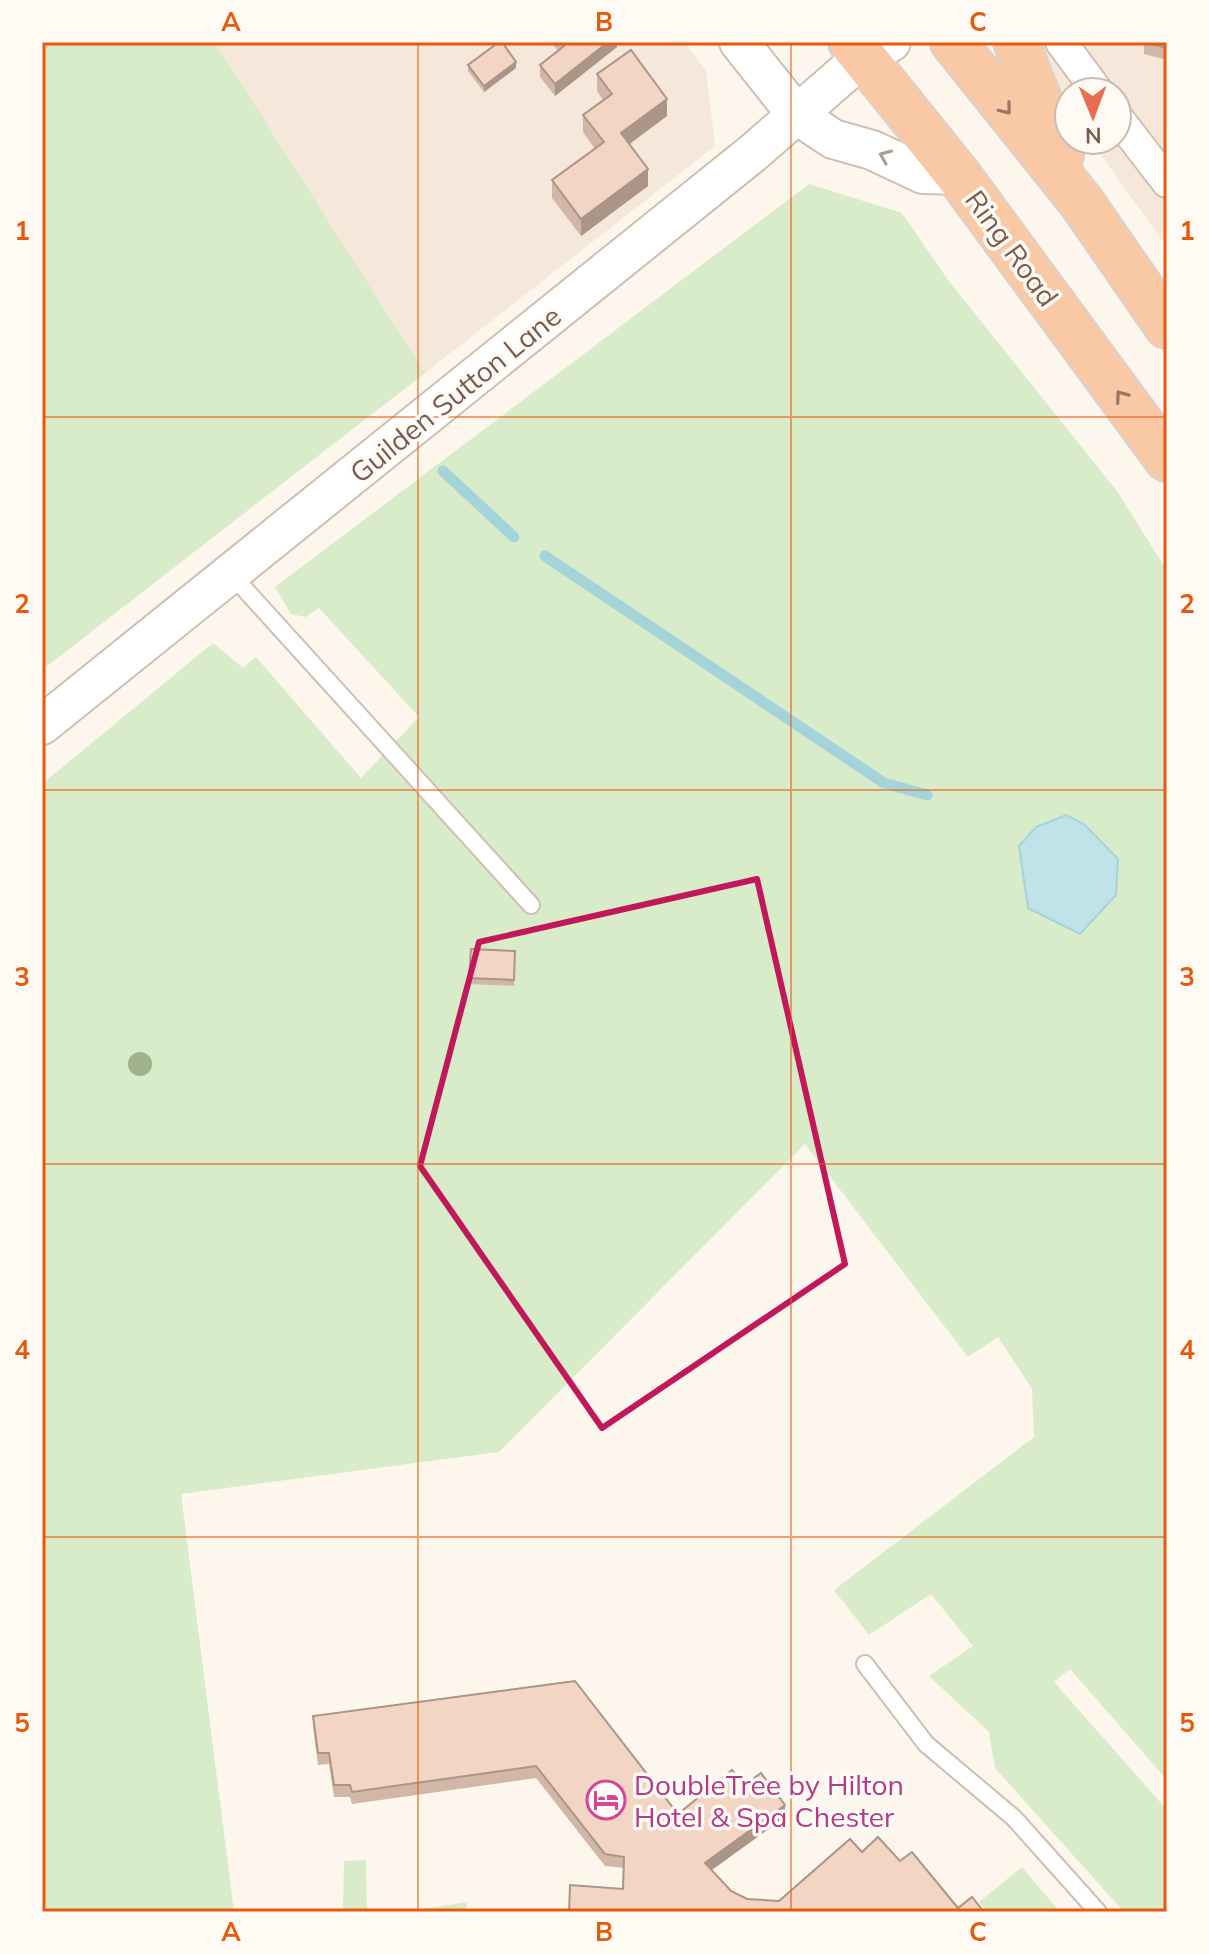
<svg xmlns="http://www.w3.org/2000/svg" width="1209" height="1954" font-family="Mulish,sans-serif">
  <rect width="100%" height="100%" fill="#fdf6ec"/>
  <g fill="#f5e8da">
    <path d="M215 42H684L706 71 715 146 425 373Z"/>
    <path d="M1019 42H1167V247L1090 140H1117V92H1069V111Z"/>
  </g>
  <g fill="#d8ecc9">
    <path d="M42 42H215L425 373 42 670Z"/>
    <path d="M809 184 902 213 948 280 1117 491 1167 571V1780L1070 1669 1054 1682 1167 1810V1912H1124L995 1768 989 1732 929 1676 973 1646 931 1594 869 1635 834 1590 1034 1437 1032 1389 998 1337 968 1357 805 1144 499 1452 181 1494 234 1912H42V784L213 643 243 668 256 657 361 778 419 717 319 608 306 617 291 614 275 587Z"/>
    <path d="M366 1860 367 1912H313L343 1909 344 1861Z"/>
    <path d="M1022 1867 1060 1912H987L979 1902Z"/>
    <path d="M467 1902 466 1912H411L410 1911Z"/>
  </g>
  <path fill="#bfe3e8" stroke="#a5d3da" stroke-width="2" d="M1066 815 1084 824 1118 859 1116 895 1080 934 1028 908 1019 846 1036 827Z"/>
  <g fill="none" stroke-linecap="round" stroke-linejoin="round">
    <g stroke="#a5d3da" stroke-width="11">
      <path d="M443 471 514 537"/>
      <path d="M545 556 884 783 927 795"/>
    </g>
    <defs>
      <g id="service">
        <path d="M232 575 531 905"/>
        <path d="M865 1664 926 1744 1014 1818 1098 1912"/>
      </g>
      <g id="minor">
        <path d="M1061 42 1098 92"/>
        <path d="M1117 117 1167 182"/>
      </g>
      <g id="tertiary">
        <path d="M739 42 797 115 833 139 872 150 923 174 958 175"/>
        <path d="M42 725 754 152 863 57 891 42"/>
      </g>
      <g id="trunk">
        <path d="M851 42 958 175 1167 459"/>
        <path d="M953 42 1082 203 1167 326"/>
        <path d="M1016 42 1061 155"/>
      </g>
    </defs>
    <use href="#service" stroke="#d1beb0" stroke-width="20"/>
    <use href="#minor" stroke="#d1beb0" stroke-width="34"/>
    <use href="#tertiary" stroke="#d1beb0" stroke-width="42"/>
    <use href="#trunk" stroke="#dad1cd" stroke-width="48"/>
    <use href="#service" stroke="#fff" stroke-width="16"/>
    <use href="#minor" stroke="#fff" stroke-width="30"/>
    <use href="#tertiary" stroke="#fff" stroke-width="38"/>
    <use href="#trunk" stroke="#f9c8a4" stroke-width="44"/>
  </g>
  <circle fill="#a0b28e" cx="140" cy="1064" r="12"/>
  <g fill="#d1b7a8">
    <path d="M551 42H617V47L555 96 540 77V65L558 51Z"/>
    <path d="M1144 42H1167V60L1144 54Z"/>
    <path d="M468 65 516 68 484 92 468 71Z"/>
    <path d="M597 74 667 116 630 144 648 186 581 236 552 198V180L595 149 583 132V115L603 100 597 91Z"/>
    <path d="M471 949 515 951 514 986 469 984Z"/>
    <path d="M575 1681 678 1814 745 1785 785 1817 711 1870 731 1891 747 1899 779 1901 862 1852 900 1861 958 1908 984 1912H569L623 1889 624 1868 605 1866 536 1778 352 1804 350 1797H334L329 1764 318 1765 313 1727V1716Z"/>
  </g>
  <g fill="#aa9588">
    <path d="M608 42H617V47L555 96V84Z"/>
    <path d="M516 62V68L484 92V86Z"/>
    <path d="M667 99V116L621 150V133Z"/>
    <path d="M648 169V186L581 236V219Z"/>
    <path d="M785 1805V1817L705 1875V1863Z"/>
  </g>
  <g fill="#f3d5c3" stroke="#aa9588" stroke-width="2">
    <path d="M499 42H502L516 62 484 86 468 65Z"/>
    <path d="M561 42H608L555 84 540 65 564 46Z"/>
    <path d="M1144 42H1167V48Z"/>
    <path d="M631 50 667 99 621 133 648 169 581 219 552 180 604 142 583 115 612 94 597 74Z"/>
    <path d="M471 949 515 951 514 980 469 978Z"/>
    <path d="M575 1681 678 1814 732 1770 745 1785 761 1773 785 1805 705 1863 731 1891 747 1899 779 1901 850 1839 862 1852 878 1837 900 1861 912 1852 958 1908 972 1897 984 1912H569L570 1885 623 1889 624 1857 605 1854 536 1766 352 1792 350 1785H334L329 1753H318L313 1716Z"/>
  </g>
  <defs><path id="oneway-chevron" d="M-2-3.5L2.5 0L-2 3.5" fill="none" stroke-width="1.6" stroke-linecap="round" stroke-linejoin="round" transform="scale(2)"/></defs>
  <g stroke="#9a7763">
    <use href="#oneway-chevron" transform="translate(1006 109) rotate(51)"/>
    <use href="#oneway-chevron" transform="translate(1121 396) rotate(-126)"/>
  </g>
  <use stroke="#af9d94" href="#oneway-chevron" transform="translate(885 156) rotate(-157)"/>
  <path fill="none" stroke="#c2185b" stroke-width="6" stroke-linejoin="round" d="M757 879 845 1264 602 1428 420 1166 479 942Z"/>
  <path fill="none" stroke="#e8590c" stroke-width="2" stroke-opacity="0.55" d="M418 42V1912M791 42V1912M42 417H1167M42 790H1167M42 1164H1167M42 1537H1167"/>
  <defs>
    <symbol id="hotel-ring" viewBox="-11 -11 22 22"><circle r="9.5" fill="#fffaf3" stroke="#d1479c" stroke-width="1.5"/><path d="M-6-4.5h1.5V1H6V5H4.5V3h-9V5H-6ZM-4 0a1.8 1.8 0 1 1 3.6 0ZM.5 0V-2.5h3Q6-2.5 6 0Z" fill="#d1479c"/></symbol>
  </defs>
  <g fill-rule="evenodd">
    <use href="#hotel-ring" x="584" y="1778" width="44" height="44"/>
  </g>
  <g text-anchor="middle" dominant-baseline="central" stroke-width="7" stroke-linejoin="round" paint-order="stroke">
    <g font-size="28" fill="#7a5c4d" stroke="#fffaf3">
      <text transform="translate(1012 248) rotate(54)">Ring Road</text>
      <text transform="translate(455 394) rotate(-39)">Guilden Sutton Lane</text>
    </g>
    <g font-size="28" fill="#b23c85" stroke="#fffaf3" text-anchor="start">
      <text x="634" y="1784">DoubleTree by Hilton<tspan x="634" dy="32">Hotel &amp; Spa Chester</tspan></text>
    </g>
  </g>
  <rect width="1209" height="1954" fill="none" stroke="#fffaf3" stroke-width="88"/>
  <g transform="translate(1093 116) rotate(179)"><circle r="38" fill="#fffaf3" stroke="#cabbb1" stroke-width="2"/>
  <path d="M0-6L14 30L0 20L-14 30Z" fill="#e76f51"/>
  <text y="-12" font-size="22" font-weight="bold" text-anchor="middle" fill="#7a5c4d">N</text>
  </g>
  <rect x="44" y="44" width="1121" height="1866" fill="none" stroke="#e8590c" stroke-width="3"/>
  <g font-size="26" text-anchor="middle" font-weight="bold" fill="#e8590c">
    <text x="231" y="31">A</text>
    <text x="604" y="31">B</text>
    <text x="978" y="31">C</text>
    <text x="22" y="240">1</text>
    <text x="1187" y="240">1</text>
    <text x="22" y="613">2</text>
    <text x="1187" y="613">2</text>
    <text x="22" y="986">3</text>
    <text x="1187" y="986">3</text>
    <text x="22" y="1359">4</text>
    <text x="1187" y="1359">4</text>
    <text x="22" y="1732">5</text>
    <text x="1187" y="1732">5</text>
    <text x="231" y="1941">A</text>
    <text x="604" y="1941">B</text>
    <text x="978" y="1941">C</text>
  </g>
</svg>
